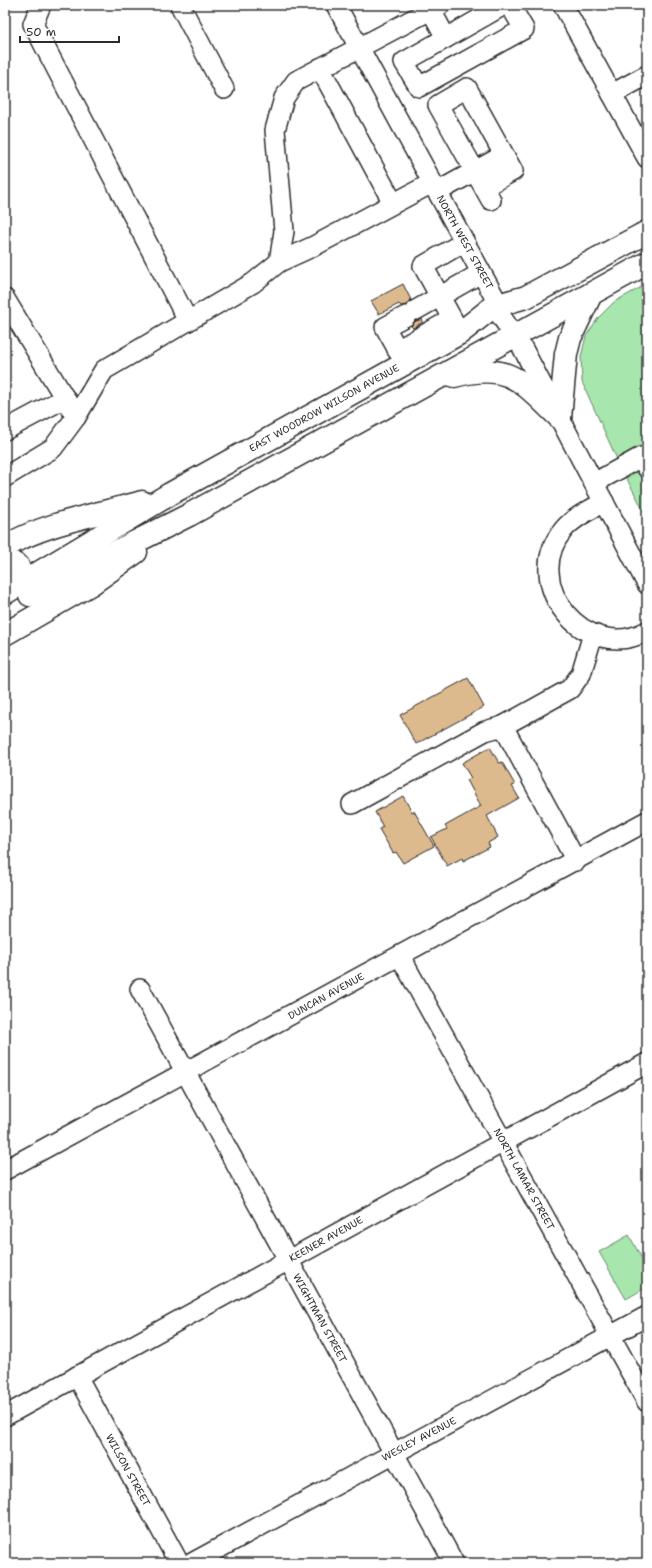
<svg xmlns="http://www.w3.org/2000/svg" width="652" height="1568" font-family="'Shantell Sans',sans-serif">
  <rect width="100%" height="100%" fill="#fff"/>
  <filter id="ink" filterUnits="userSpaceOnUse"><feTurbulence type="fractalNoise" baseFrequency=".025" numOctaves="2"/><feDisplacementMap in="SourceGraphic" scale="8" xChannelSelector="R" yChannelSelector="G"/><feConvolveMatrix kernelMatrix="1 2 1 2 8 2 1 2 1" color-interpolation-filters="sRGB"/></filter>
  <g filter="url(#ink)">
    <g fill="#a7e6ad" stroke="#69886c">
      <path d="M647 284V517L620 466 582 382 581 357 586 336 598 318 614 302Z"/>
      <path d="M629 1235 647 1268V1287L626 1299 599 1252Z"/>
    </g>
    <g fill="#ddb98e" stroke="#2b2b2b">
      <path d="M403 284 411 300 406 305 401 306 399 304 379 314 371 301Z"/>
      <path d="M422 319 423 322 413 328 411 326 416 321Z"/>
      <path d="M468 678 484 707 416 744 400 715Z"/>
      <path d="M490 747 499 763 502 762 515 785 512 786 519 798 487 816 498 837 488 843 490 847 463 861 462 858 447 866 431 837 447 829 445 826 481 806 467 780 471 778 462 763Z"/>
      <path d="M403 796 412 812 414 811 434 846 403 863 396 852 393 853 379 829 383 827 375 812Z"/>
    </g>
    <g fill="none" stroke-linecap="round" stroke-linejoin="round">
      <defs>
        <g id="minor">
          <path d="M41 5 33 24 188 321"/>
          <path d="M180 5 224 89"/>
          <path d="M336 5 495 298 494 306 522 347 647 584"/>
          <path d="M504 5 404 62 419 87 524 29 510 5"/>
          <path d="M563 5 647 158"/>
          <path d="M431 10 446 38"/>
          <path d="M320 68 393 203"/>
          <path d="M612 94 647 75"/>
          <path d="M484 187 513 171 467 88 438 105 491 200"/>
          <path d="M437 192 504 155"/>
          <path d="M279 262 314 246 432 183"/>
          <path d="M5 299 76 417"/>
          <path d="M416 310 481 273"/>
          <path d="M460 333 423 266 464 242"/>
          <path d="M397 350 452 319"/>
          <path d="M405 363 385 327 406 316"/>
          <path d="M5 430 65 398"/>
          <path d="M5 477 53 448 76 417 104 370 253 283 279 262 284 231 275 130 284 98 296 81 440 5"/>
          <path d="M594 483 641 457 647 468"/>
          <path d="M604 502C590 510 574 517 564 529 518 583 586 665 647 631"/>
          <path d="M503 726 576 861"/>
          <path d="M352 804 485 731 503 726 570 689 581 674 593 634"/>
          <path d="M400 956 647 1402"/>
          <path d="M140 989 454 1563"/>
          <path d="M5 1170 647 821"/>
          <path d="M77 1376 179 1563"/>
          <path d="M5 1416 647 1063"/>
          <path d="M192 1563 647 1316"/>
        </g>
        <g id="major">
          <path d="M454 376C510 361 523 383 560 418"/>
          <path d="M560 418 566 354 570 338 591 294"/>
          <path d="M5 547C41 524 100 514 142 502"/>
          <path d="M5 558 18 566 20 574 13 588"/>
          <path d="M5 593 170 494 460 333 494 306 526 297 647 232"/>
          <path d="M30 595 189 515 647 263"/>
          <path d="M5 634 91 584 136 552"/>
        </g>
      </defs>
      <use href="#minor" stroke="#2b2b2b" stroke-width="22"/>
      <use href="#major" stroke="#2b2b2b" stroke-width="25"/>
      <use href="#minor" stroke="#fff" stroke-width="19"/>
      <use href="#major" stroke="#fff" stroke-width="22"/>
    </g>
  </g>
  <g text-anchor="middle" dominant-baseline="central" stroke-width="3" stroke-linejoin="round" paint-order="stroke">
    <g font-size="10" fill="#2b2b2b" stroke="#fff">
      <text transform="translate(465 242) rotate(61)">NORTH WEST STREET</text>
      <text transform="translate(324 408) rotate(-29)">EAST WOODROW WILSON AVENUE</text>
      <text transform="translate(326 996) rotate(-29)">DUNCAN AVENUE</text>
      <text transform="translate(524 1179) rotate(61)">NORTH LAMAR STREET</text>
      <text transform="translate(326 1239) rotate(-29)">KEENER AVENUE</text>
      <text transform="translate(320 1318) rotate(61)">WIGHTMAN STREET</text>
      <text transform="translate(419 1439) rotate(-28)">WESLEY AVENUE</text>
      <text transform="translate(128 1470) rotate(61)">WILSON STREET</text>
    </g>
  </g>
  <rect width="652" height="1568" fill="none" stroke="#fff" stroke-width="20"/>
  <rect x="10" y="10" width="632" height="1548" fill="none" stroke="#2b2b2b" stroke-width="1.5" filter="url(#ink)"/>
  <path d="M20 36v6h99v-6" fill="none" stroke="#2b2b2b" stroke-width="2"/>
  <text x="26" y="36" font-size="12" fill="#2b2b2b" stroke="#ffffff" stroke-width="3" paint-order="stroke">50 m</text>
</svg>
